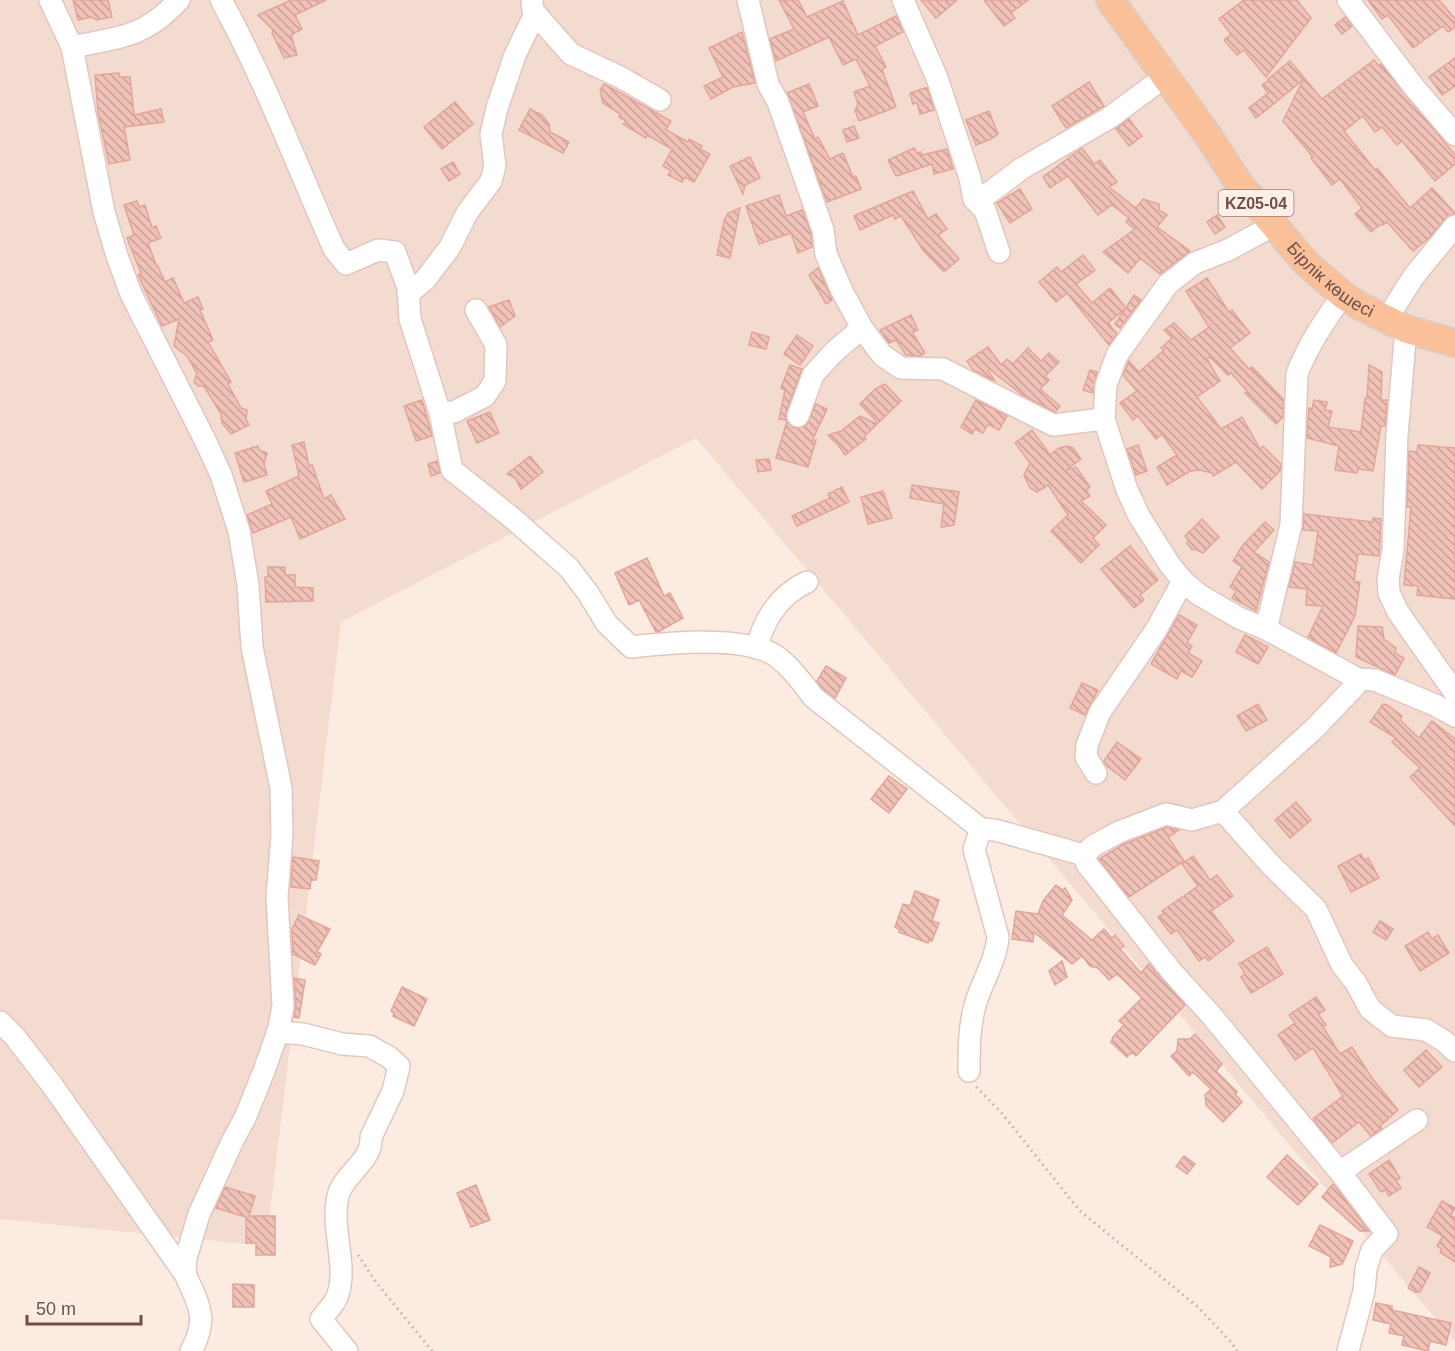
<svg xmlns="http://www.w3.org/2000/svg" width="1455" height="1351" font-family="Arial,sans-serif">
  <defs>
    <pattern id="building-back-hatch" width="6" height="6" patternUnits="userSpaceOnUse" patternTransform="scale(1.5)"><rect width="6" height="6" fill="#f0c2b8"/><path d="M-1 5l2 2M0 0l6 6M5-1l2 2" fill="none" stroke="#c7a098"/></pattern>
  </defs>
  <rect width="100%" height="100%" fill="#fcebe0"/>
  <path fill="#f3dbcf" d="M0 0H1455V1342L696 438 341 622 266 1246 0 1219Z"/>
  <g fill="url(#building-back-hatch)" stroke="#e3a599" stroke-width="1.5">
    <path d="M73 0H108L112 17 97 20 91 17 78 20Z"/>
    <path d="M291 0H326L295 15 302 29 291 35 297 55 284 58 272 33 273 30 258 15Z"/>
    <path d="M779 0H798L807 17 843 1 858 35 896 16 903 32 875 46 886 67 882 69 896 107 859 121 855 110 858 104 854 92 870 86 856 59 843 65 829 37 776 61 770 39 794 29Z"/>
    <path d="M921 0H957L936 18Z"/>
    <path d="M984 0H1028L1011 13 1015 18 1004 26Z"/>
    <path d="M1244 0H1297L1311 18 1266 77 1244 50 1237 55 1224 40 1231 34 1219 19Z"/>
    <path d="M1368 0H1439L1455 19V27L1448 32 1443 26 1413 48 1388 15 1382 19Z"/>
    <path d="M1345 17 1352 26 1342 34 1335 25Z"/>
    <path d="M742 32 755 83 733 87 711 99 704 86 723 77 709 48Z"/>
    <path d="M1455 58V86L1442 95 1429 77Z"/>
    <path d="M1374 60 1379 66 1381 64 1455 155V164L1435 181 1402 141 1397 145 1382 127 1375 132 1363 116 1344 131 1375 170 1377 168 1410 208 1432 188 1455 213 1446 218 1430 237 1413 251 1387 222 1383 225H1380L1371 232 1355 214 1362 208 1340 179 1332 185 1311 158 1313 157 1283 121 1303 80 1256 118 1249 108 1268 93 1262 85 1269 80 1268 79 1290 61 1322 99Z"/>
    <path d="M119 73 120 77H130L134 115 161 109 164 122 124 127 130 160 109 164 98 112 95 75Z"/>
    <path d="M1089 82 1104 106 1066 128 1052 106Z"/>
    <path d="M604 84 671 121 666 130 688 142 689 139 702 146 700 149 710 154 694 182 685 177 682 182 668 175 671 171 663 166 672 149 647 135 646 138 623 124 626 121 619 117 620 114 603 103 600 90Z"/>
    <path d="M809 84 818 106 803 112 815 139 818 137 830 159 843 153 853 177 856 176 861 189 827 202 787 93Z"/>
    <path d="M925 88H927L934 110 920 114 917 103 913 104 910 93Z"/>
    <path d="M455 102 473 124 442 149 424 127Z"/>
    <path d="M530 109 542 115 549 124 550 132 569 142 563 153 519 130Z"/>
    <path d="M989 111 998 134 991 139 976 145 966 120Z"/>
    <path d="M1129 119 1142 136 1129 146 1116 129Z"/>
    <path d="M854 126 859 138 847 142 843 130Z"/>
    <path d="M914 148 917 153 921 152 922 155 947 149 953 169 934 174 932 164 896 176 888 160Z"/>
    <path d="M1082 148 1094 164 1100 160 1117 182 1109 187 1136 208 1143 199 1159 204V210L1167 215 1157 227 1190 251 1160 274 1140 258 1128 273 1103 252 1135 229 1126 222 1129 218 1112 205 1098 215 1068 176 1050 188 1043 177Z"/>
    <path d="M750 157 760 178 745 185 743 194 730 166Z"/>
    <path d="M453 162 460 174 449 181 441 169Z"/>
    <path d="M1020 189 1032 209 1010 223 997 203Z"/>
    <path d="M913 191 928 219 936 214 947 229 938 235 959 259 944 272 923 250 901 216 895 219 893 215 860 230 854 216Z"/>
    <path d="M779 195 786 216 802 210 811 233 812 247 798 253 791 233 759 244 746 206Z"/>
    <path d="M137 201 139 207 145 205 152 228 156 226 161 238 148 243 157 267 158 266 165 282 173 278 184 303 198 297 203 309 200 310 213 340 208 342 231 382 228 384 241 408 247 410 246 419 249 425 231 434 222 423 221 414 204 386H198L194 382 197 373 187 356 174 346 179 319 162 326 138 275 141 273 127 238 134 235 124 205Z"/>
    <path d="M740 208 730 258 717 255 724 221 728 213Z"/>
    <path d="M1217 215 1225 227 1215 234 1207 222Z"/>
    <path d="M1083 255 1095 270 1076 284 1092 303 1110 288 1126 308 1134 295 1141 300 1120 328 1115 324 1125 309 1108 323 1117 334 1109 345 1067 293 1056 302 1039 282 1057 267 1061 272Z"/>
    <path d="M818 268 832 300 826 304 809 275Z"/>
    <path d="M1207 278 1229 312 1232 310 1250 333 1230 348 1249 369 1252 367 1283 399V417L1276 424 1245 393 1247 391 1231 373 1228 375 1210 357 1207 359 1220 381 1197 397 1221 429 1242 417 1260 449 1263 446 1281 464 1280 471 1262 489 1236 462 1213 476 1212 473 1200 470 1190 471 1167 485 1157 467 1177 455 1162 434 1156 439 1138 416 1133 420 1120 403 1137 391 1123 375 1129 361 1139 372 1164 350 1161 348 1172 338 1164 330 1174 323 1191 340 1209 327 1186 291Z"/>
    <path d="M509 300 515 316 500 327 489 307Z"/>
    <path d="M911 315 918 330 912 332 925 353 920 356 906 355 896 340 889 343 880 330Z"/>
    <path d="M752 332 769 337 766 349 749 345Z"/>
    <path d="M797 335 813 346 800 365 784 354Z"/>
    <path d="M988 347 1001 365 1007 359 1013 364 1028 348 1041 361 1049 353 1059 362 1045 376 1049 380 1040 389 1060 406 1055 412 1021 394 989 369 988 371 995 381 973 370 967 361Z"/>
    <path d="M790 365 802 369 786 412V420L779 419 785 390 781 388Z"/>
    <path d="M1369 365 1382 372 1381 400H1387L1385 426H1381L1373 471 1358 469 1357 473 1335 470 1339 446 1307 438 1309 408 1312 409 1314 400 1327 402 1325 410 1332 411 1328 427 1361 432 1365 398H1367Z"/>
    <path d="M1090 370 1097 372 1093 393 1083 390Z"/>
    <path d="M885 384 901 401 878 423 860 404 875 389Z"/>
    <path d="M422 400 432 436 416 441 404 406Z"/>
    <path d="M976 400 1007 416 999 430 988 424 983 433 975 429 972 434 961 427Z"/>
    <path d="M816 404 827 409 812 441 816 440 808 467 776 458 787 421 794 428 806 426Z"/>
    <path d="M490 412 499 433 477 443 467 421Z"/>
    <path d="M860 416 877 424 864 437 866 439 845 455 839 446 828 435 841 431Z"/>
    <path d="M1032 430 1050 455 1059 448 1067 446 1073 448 1081 459 1066 470 1076 467 1090 487 1086 490 1090 496 1081 501 1106 525 1093 538 1099 545 1081 563 1051 531 1068 515 1048 485 1037 492 1030 488 1024 475 1030 463 1015 443Z"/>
    <path d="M304 442 309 466 312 465 324 499 331 495 345 519 300 539 291 517 253 533 247 515 272 504 266 491 299 476 292 445Z"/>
    <path d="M1138 445 1147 471 1136 475 1127 449Z"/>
    <path d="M1418 445 1455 448V599L1417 595 1418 586 1404 585 1411 507H1407L1409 451 1417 452Z"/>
    <path d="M258 446 259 450 267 453 264 464 267 475 244 482 235 453Z"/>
    <path d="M530 456 543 472 521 489 515 478 507 474Z"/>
    <path d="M769 459 771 470 758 472 756 460Z"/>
    <path d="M437 461 440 473 431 476 428 464Z"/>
    <path d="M912 485 959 492 954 525 941 527 944 504 910 498Z"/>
    <path d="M842 487 849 502 797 526 792 516 830 498 828 494Z"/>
    <path d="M883 491 892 518 868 524 861 497Z"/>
    <path d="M1304 514 1373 522V518L1381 519 1379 556 1358 554 1354 582H1360L1355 616 1336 653 1308 637 1323 606 1306 605 1307 589 1289 587 1295 562 1313 565 1318 531 1303 530Z"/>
    <path d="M1202 519 1219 537 1203 553 1195 549 1192 550 1187 543 1188 540 1185 536Z"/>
    <path d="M1265 522 1274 530 1254 552 1269 562 1256 611 1232 598 1236 591 1230 587 1242 567 1233 561 1243 545Z"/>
    <path d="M1130 546 1158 580 1140 595 1144 600 1134 608 1101 569Z"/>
    <path d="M647 558 664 596 670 593 683 618 658 632H656L639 600 629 605 615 573Z"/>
    <path d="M268 567H285V575H295V587L313 588V601L266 602 265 577H268Z"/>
    <path d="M1179 615 1197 625 1187 643 1192 646 1188 653 1202 661 1192 677 1181 671 1177 679 1151 664Z"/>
    <path d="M1358 626 1382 627 1384 639 1396 648 1395 653 1404 658 1395 675 1356 657Z"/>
    <path d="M1245 635 1268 647 1258 664 1236 652Z"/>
    <path d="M826 666 846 678 835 698 822 688 817 681Z"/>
    <path d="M1082 683 1098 690 1085 715 1070 708Z"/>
    <path d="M1258 704 1267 720 1246 731 1237 716Z"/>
    <path d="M1383 704 1387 705 1402 716 1400 720 1419 738 1432 721 1455 739V826L1410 777 1420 768 1392 742 1396 738 1370 722Z"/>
    <path d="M1117 742 1141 759 1125 780 1107 766 1104 761Z"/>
    <path d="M889 776 907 789 889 813 871 799Z"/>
    <path d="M1296 802 1311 820 1290 838 1275 820Z"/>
    <path d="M1167 827 1179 830 1168 837 1184 861 1129 897 1099 859 1124 844Z"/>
    <path d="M1361 854 1364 860 1368 858 1379 878 1351 892 1338 866Z"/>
    <path d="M1193 856 1210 880 1217 875 1233 896 1211 911 1234 941 1208 961 1205 957 1199 961 1177 930 1171 934 1158 917 1164 913 1162 911 1198 886 1182 864Z"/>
    <path d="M293 857 319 861 316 880H311L310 889 291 887Z"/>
    <path d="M1056 885 1063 890 1065 888 1072 900 1062 915 1092 940 1104 929 1112 938 1115 935 1124 946 1120 949 1141 973 1149 964 1185 1005 1136 1056 1132 1052 1127 1057 1111 1042 1113 1037 1124 1025 1119 1021 1142 998 1117 974 1109 980 1098 968 1090 966 1082 956 1072 964 1034 932 1033 942 1012 939 1016 911 1038 914 1043 901Z"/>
    <path d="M915 891 939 900 932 921 939 923 932 941 929 940 928 943 899 932 900 930 895 927 903 904 910 906Z"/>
    <path d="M299 915 330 929 317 952 321 954 315 965 293 954 292 929Z"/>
    <path d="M1380 921 1393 929 1386 940 1373 932Z"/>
    <path d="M1428 932 1432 939 1438 935 1449 953 1420 971 1405 946Z"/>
    <path d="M1267 947 1283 974 1251 993 1241 977 1245 974 1239 964Z"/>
    <path d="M1062 961 1067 977 1055 985 1049 971Z"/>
    <path d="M294 978 305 980 299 1018 294 1017 296 1006Z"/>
    <path d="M402 987 427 999 414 1026 393 1016 394 1013 391 1011Z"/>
    <path d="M1316 997 1325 1010 1318 1014 1326 1025 1323 1027 1340 1054 1352 1047 1372 1078 1398 1110 1380 1126 1382 1129 1371 1136 1359 1122 1332 1143 1313 1119 1343 1096 1313 1048 1295 1060 1278 1035 1295 1023 1289 1015Z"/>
    <path d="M1195 1034 1222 1064 1216 1071 1237 1092 1235 1094 1242 1102 1223 1122 1206 1105 1205 1095 1211 1089 1193 1072 1189 1076 1171 1056 1177 1051 1178 1039H1190Z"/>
    <path d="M1426 1050 1442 1067 1419 1087 1404 1070Z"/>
    <path d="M1287 1155 1318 1184 1298 1205 1267 1177Z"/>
    <path d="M1184 1156 1195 1164 1187 1174 1176 1166Z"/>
    <path d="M1389 1160 1400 1178 1396 1180 1401 1188 1389 1196 1385 1190 1381 1192 1369 1174Z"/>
    <path d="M1333 1184 1334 1185 1369 1231H1360L1322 1197Z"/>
    <path d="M476 1185 490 1220 471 1227 457 1193Z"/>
    <path d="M225 1187 255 1196 249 1216H275V1255H256V1243H246V1217L216 1208Z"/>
    <path d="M1442 1201 1455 1208 1450 1216 1455 1217V1262L1440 1252 1442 1249 1437 1246 1443 1236 1427 1227Z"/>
    <path d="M1320 1225 1353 1241 1342 1264 1330 1267 1331 1257 1309 1246Z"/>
    <path d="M1419 1267 1430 1273 1420 1292H1415L1408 1288Z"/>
    <path d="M233 1284 254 1285V1307H233Z"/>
    <path d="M1376 1303 1392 1306V1310L1451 1323 1446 1345 1430 1341 1428 1351 1402 1345 1404 1336 1389 1333 1391 1324 1373 1320Z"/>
  </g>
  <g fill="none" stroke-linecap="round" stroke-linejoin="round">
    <defs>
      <g id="minor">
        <path d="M50 0 72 47 104 212 117 256 131 294 205 440 221 475 239 531 248 585 252 647 281 788 282 835 277 897 283 1006 279 1028 264 1071 245 1118 233 1140 199 1214 186 1258 185 1274"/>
        <path d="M221 0C265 80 297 166 334 249L346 264 378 250 395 252 408 288 410 319 440 413 452 470 511 517 569 568 588 593 607 624 631 647C668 643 744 635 776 656 791 667 803 683 813 697L981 829 995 830 1084 855"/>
        <path d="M748 0 768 84 778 102 823 230 826 254 842 291 862 328 882 355 901 368 943 369 1053 425 1104 419"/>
        <path d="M903 0 937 78 970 178 974 199 989 193 1021 169 1109 118 1166 76"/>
        <path d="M1348 0 1414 87 1455 135"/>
        <path d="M532 2 533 11 571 54 620 77 660 100"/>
        <path d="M72 47C120 37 144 38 179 0"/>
        <path d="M974 199 985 210 999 252"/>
        <path d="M1274 225 1228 250 1195 263 1168 284 1117 355 1106 385 1104 419 1127 490 1139 516 1170 565 1183 581 1198 594 1239 618 1266 629 1358 679 1375 680 1435 705 1455 716"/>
        <path d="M408 294 425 280 450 247 467 213 491 181 495 166 491 134 497 108 515 55 535 14"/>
        <path d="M1386 320 1414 276 1455 226"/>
        <path d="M1406 329 1397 435 1393 550 1388 579 1389 593 1398 612 1455 693"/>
        <path d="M440 413 454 412 485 396 495 381 496 345 476 310"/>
        <path d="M798 416 813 375 834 352 862 328"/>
        <path d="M1266 629 1291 525 1297 374C1308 345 1325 320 1343 295"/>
        <path d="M757 648C763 619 781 594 807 582"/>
        <path d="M1096 773 1086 757 1087 745 1100 712 1156 630 1183 581"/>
        <path d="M1223 811 1270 864 1316 909 1342 965 1356 983 1370 1009 1392 1026 1426 1030 1444 1041 1455 1051"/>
        <path d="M1084 855 1087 864 1172 972 1212 1016 1340 1172 1387 1234 1372 1250 1366 1269 1364 1291 1348 1351"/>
        <path d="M1084 855 1093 846 1119 832 1166 814 1192 820 1223 811 1314 729 1355 686 1358 679"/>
        <path d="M0 1022 15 1037 52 1085 185 1274C199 1305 209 1318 191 1351"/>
        <path d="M277 1032 303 1034 342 1044 369 1046 389 1057 399 1066 393 1091 371 1137C373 1161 343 1174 338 1196 330 1228 349 1267 337 1297 334 1305 325 1313 321 1319L347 1351"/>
        <path d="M969 1071C969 1048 969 1025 976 1002 983 980 996 960 998 937L974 849 981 829"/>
        <path d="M1340 1172 1417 1120"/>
      </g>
      <g id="major">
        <path id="s1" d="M1110 0 1207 134 1238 182 1306 263 1343 295 1358 305 1406 329 1455 343"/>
      </g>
    </defs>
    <use href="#minor" stroke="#e1c7c0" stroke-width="24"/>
    <use href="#major" stroke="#d8cdcc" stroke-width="30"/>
    <g stroke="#d5a59c" stroke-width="3" stroke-dasharray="1.5 4.5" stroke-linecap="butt">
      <path d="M976 1087 1000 1111 1080 1211 1198 1307 1231 1342 1237 1351"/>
      <path d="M358 1255 376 1282 432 1351"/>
    </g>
    <use href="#minor" stroke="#fff" stroke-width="21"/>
    <use href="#major" stroke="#fac099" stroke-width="27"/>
  </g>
  <g text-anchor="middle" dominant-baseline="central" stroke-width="5" stroke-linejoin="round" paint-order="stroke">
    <rect fill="#ffefe6" stroke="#9c7e77" stroke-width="1.5" x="1218.5" y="190" width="75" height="26" rx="4.5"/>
    <g font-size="16" font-weight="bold" fill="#724e48">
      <text x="1256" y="203">KZ05-04</text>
    </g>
    <g font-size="18" fill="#724e48" stroke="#ffefe6">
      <text stroke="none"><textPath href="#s1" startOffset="358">Бірлік көшесі</textPath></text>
    </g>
  </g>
  <path d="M27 1315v9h114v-9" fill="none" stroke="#724e48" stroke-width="3"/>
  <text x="36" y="1315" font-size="18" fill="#724e48" stroke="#ffefe6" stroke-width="4.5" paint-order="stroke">50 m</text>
</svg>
